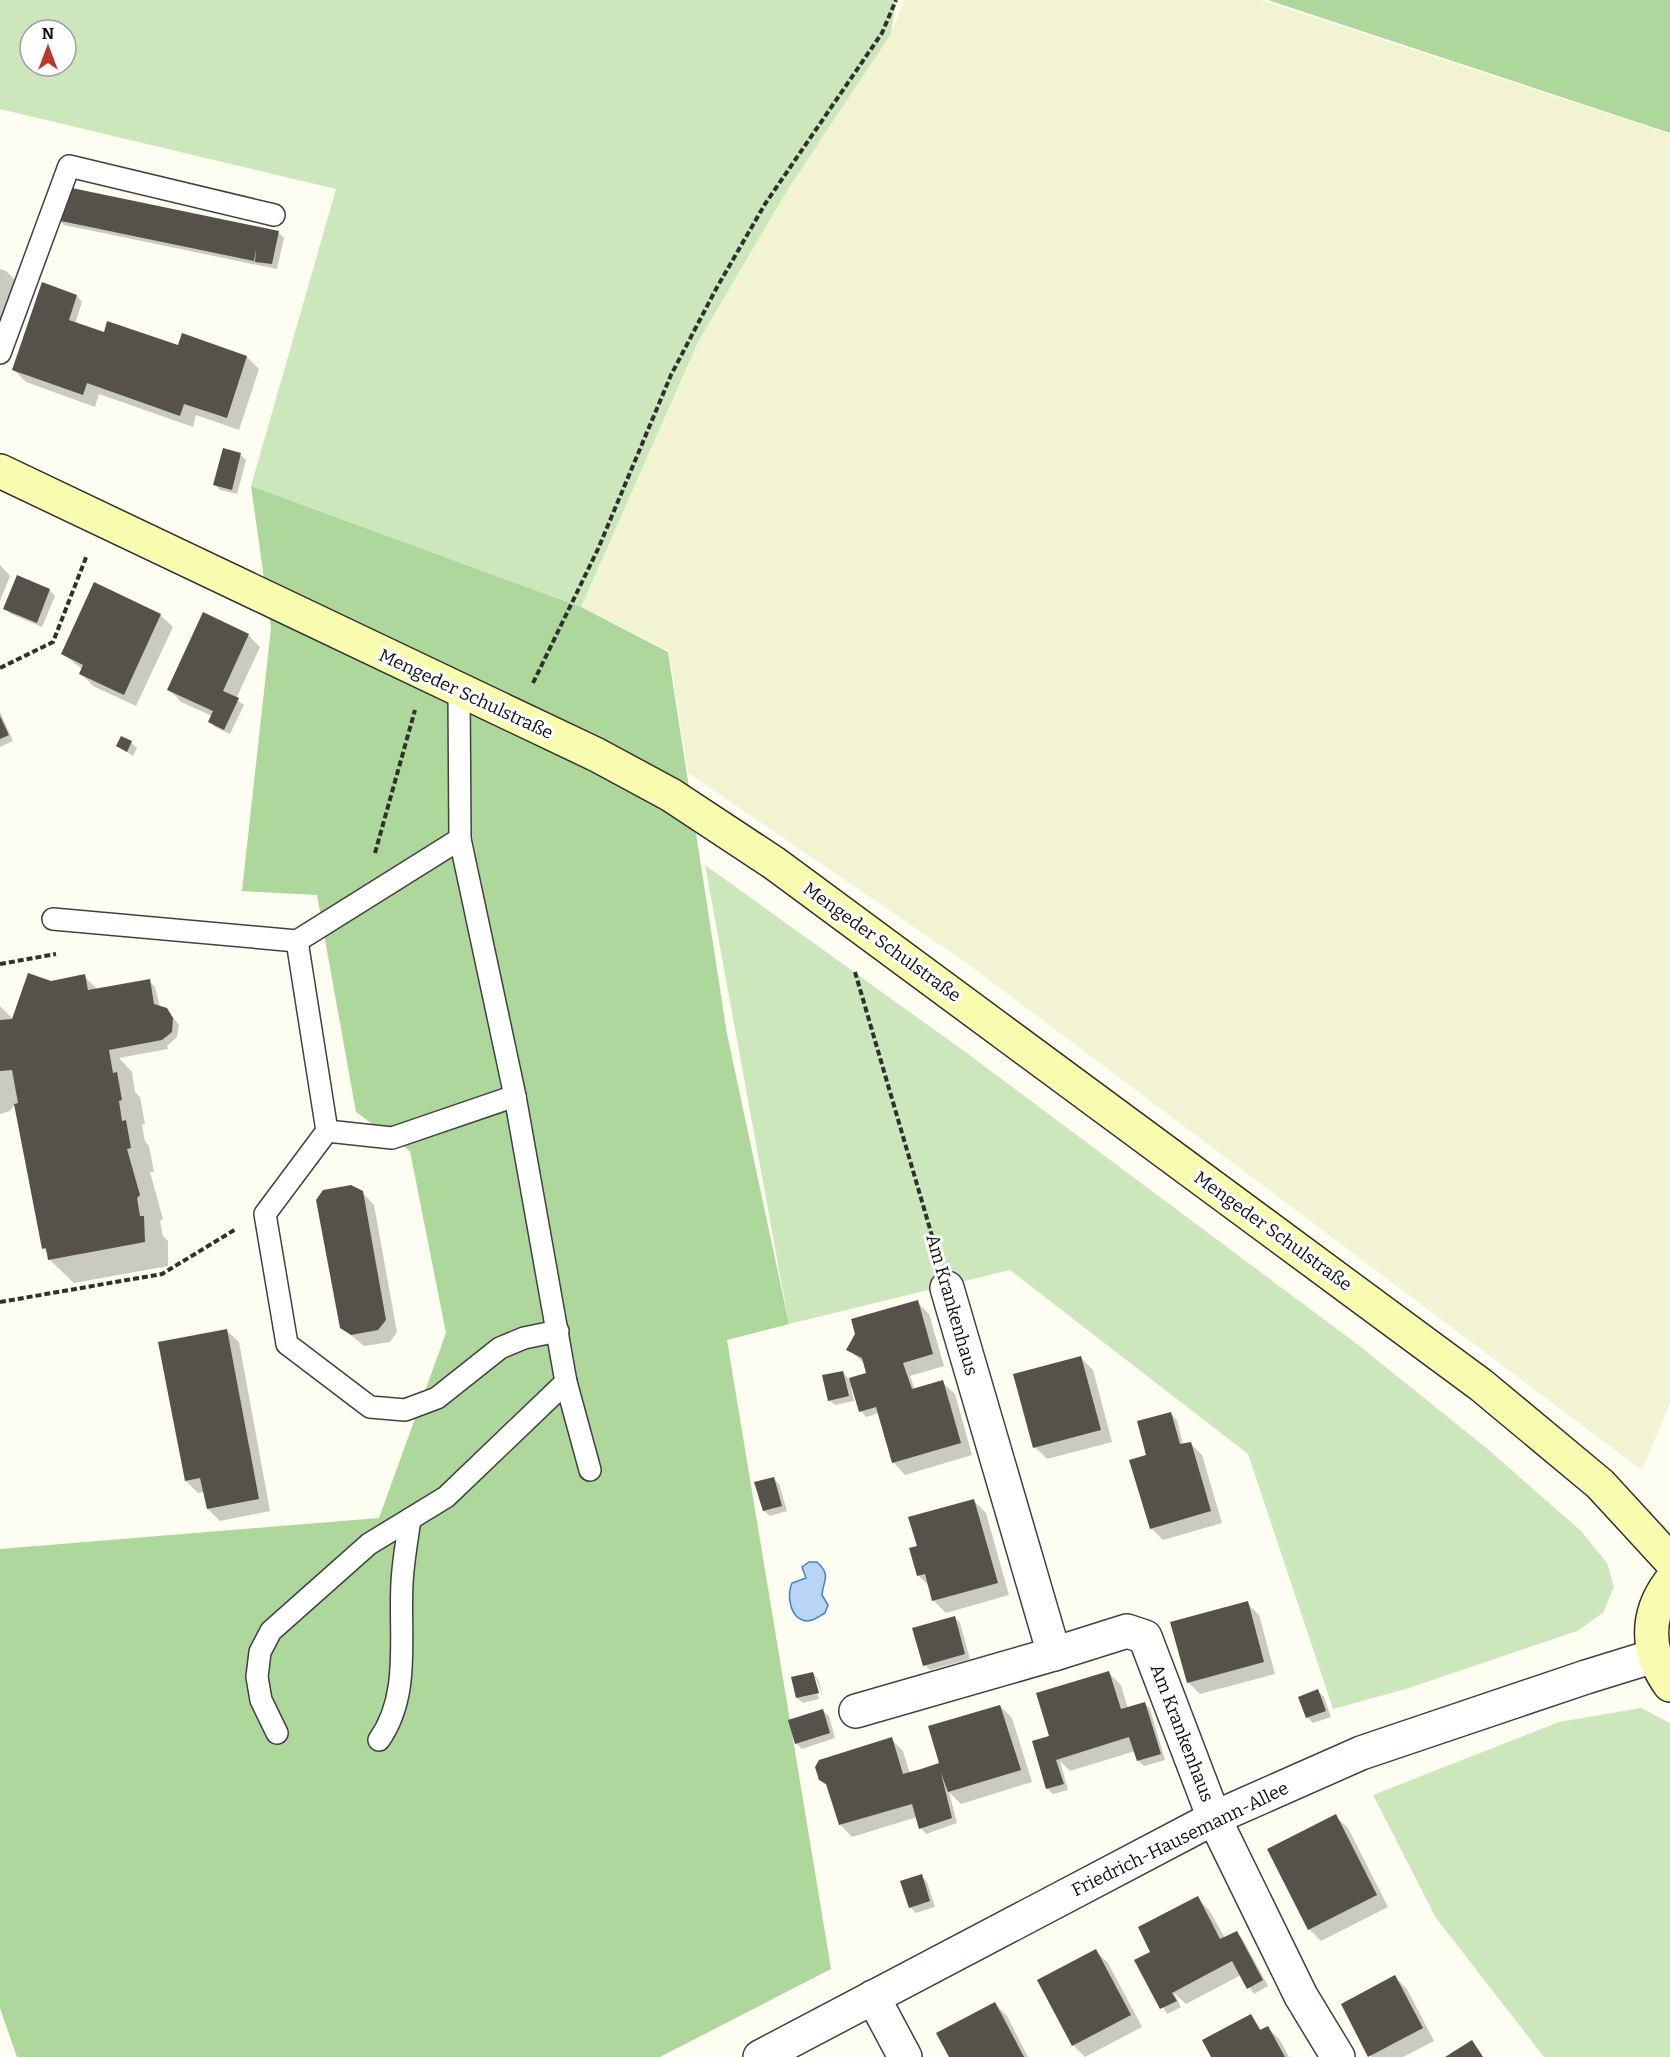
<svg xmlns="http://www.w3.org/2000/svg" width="1670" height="2057" font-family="Bitter,serif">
  <rect width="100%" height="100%" fill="#fefdf1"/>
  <path fill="#f2f3d2" d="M904 0H1261L1670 134V1403L1642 1470 968 964 688 773 669 651 581 607 698 342 788 189 891 34Z"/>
  <g fill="#cce7bb" fill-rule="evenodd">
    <path d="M0 0H896L891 34 788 189 698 342 581 607 251 486 336 189 0 109ZM30 30H66V66H30Z"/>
    <path d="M705 865 964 1051 1357 1344 1490 1451 1581 1531 1607 1563 1614 1587 1603 1613 1577 1631 1406 1689 1333 1709 1248 1454 1010 1270 789 1324Z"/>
    <path d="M1641 1708 1670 1723V2057H1544L1436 1918 1373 1795 1559 1722Z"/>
  </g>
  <g fill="#aed79b">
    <path d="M1268 0H1670V133Z"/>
    <path d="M251 486 581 607 668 652 727 1034 789 1324 727 1340 831 1969 660 2057H17L0 2008V1549L379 1518 446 1333 410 1151 356 1112 317 895 242 891 271 628Z"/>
  </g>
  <path fill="#b8d5f3" stroke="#4280c7" stroke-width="1.5" d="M809 1562H817C832 1576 823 1580 822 1595L828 1605 825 1613C820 1616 813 1622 806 1621 789 1618 787 1595 792 1583L806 1578 802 1567Z"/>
  <g fill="#0003">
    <path d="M58 219 278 232 284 238 277 269 64 225Z"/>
    <path d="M0 269 6 271 18 283 0 336Z"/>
    <path d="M43 284 77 296 82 302 75 324 104 334 247 357 259 369 239 430 196 415 193 427 99 394 95 407 26 382 14 370Z"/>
    <path d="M241 455 246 460 237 494 220 490 214 484Z"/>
    <path d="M0 565 10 576 0 601Z"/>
    <path d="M18 577 50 591 55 596 42 627 11 614 5 609Z"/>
    <path d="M160 615 173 627 136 706 93 686 81 673 82 669 63 654Z"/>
    <path d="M248 635 260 647 236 699 244 705 230 734 215 727 210 722 212 716 181 702 169 689Z"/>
    <path d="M0 712 13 741 0 747Z"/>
    <path d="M131 742 137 748 133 756 118 746Z"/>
    <path d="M84 976 98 990 149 981 155 987 160 1007 166 1009 179 1025 177 1037 167 1046 168 1049 119 1058 132 1072 135 1092 140 1097 145 1124 142 1125 145 1141 149 1146 154 1172H150L163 1219 160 1221 163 1236 168 1241V1266L74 1283 50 1260 44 1248 16 1103 10 1111 0 1114V1006L14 1020 51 983Z"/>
    <path d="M362 1192 374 1205 397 1332 390 1342 364 1346 341 1327Z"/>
    <path d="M917 1302 929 1314 944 1366 910 1376 915 1390 942 1382 955 1394 972 1455 905 1475 893 1462 879 1413 866 1417 861 1411 853 1387 851 1388 854 1401 835 1405 829 1400 843 1372 849 1380 868 1374 865 1364 848 1349Z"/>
    <path d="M226 1330 239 1342 270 1511 220 1521 208 1509 205 1492 198 1493 186 1481Z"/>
    <path d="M1081 1358 1093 1370 1112 1442 1047 1459 1035 1447Z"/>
    <path d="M1171 1414 1177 1420 1183 1445 1190 1443 1202 1455 1222 1523 1163 1540 1151 1528 1148 1456Z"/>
    <path d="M773 1478 779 1484 787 1511 770 1516 764 1511Z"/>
    <path d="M974 1501 986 1513 1009 1595 946 1613 934 1601 930 1587 918 1575 919 1547Z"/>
    <path d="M1247 1603 1259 1615 1275 1674 1200 1694 1188 1682Z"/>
    <path d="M955 1618 960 1623 970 1659 930 1670 925 1665Z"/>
    <path d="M812 1673 818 1679 823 1698 816 1678H813L819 1699 803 1703 797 1698Z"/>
    <path d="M1109 1673 1121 1685 1128 1709 1145 1704 1150 1709 1165 1760 1144 1766 1138 1760 1135 1751 1070 1771 1060 1761 1068 1790 1053 1794 1047 1788 1051 1737Z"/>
    <path d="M1318 1691 1324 1697 1331 1717 1313 1723 1307 1717Z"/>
    <path d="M1000 1706 1012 1718 1032 1782 961 1804 949 1792 957 1823 926 1834 921 1828 917 1817 852 1837 840 1824 829 1788 820 1779 891 1739 903 1751 910 1774 941 1764Z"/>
    <path d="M823 1711 829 1716 835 1738 802 1749 796 1743Z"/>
    <path d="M1335 1816 1348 1828 1388 1907 1321 1941 1309 1929Z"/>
    <path d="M921 1876 927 1882 935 1907 916 1913 910 1907Z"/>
    <path d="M1197 1898 1209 1910 1225 1938 1236 1932 1242 1938 1268 1986 1254 1994 1241 1975 1186 2004 1174 1993 1181 2007 1167 2014 1136 1961 1150 1953Z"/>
    <path d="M1096 1951 1108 1963 1142 2027 1085 2057 1073 2045Z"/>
    <path d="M1395 1977 1407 1989 1434 2041 1403 2057H1371Z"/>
    <path d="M995 2004 1007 2016 1028 2057H951Z"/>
    <path d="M1251 2015 1262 2031 1268 2028 1280 2040 1289 2057H1212Z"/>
  </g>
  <g fill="#57514b">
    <path d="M67 187 279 231 272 264 255 262 256 249 254 261 56 220Z"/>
    <path d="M42 282 77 295 69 320 104 332 107 321 178 345 182 333 247 356 227 418 184 404 180 416 87 383 83 395 12 370Z"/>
    <path d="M223 448 241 453 232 490 213 485Z"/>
    <path d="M17 575 50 589 37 623 3 609Z"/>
    <path d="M94 582 161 614 124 695 79 674 83 665 61 654Z"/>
    <path d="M203 612 249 634 223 691 239 698 224 730 208 722 213 711 167 690Z"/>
    <path d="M0 716 9 735 0 739Z"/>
    <path d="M121 736 132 741 127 752 116 746Z"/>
    <path d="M28 973 51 981 85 974 88 990 150 979 154 1004 167 1008 173 1018 172 1032 162 1040 109 1050 113 1073 117 1072 122 1100 119 1101 122 1121 126 1120 131 1148 127 1149 140 1195 137 1198 140 1216H144L145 1242 48 1260 46 1248 42 1249 14 1104 18 1103 12 1070 0 1071V1020L12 1019Z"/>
    <path d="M351 1185 363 1191 386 1320 378 1330 351 1335 340 1328 316 1200 323 1190Z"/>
    <path d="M918 1300 933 1354 903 1363 912 1389 943 1380 961 1443 892 1463 876 1407 859 1412 849 1378 866 1373 862 1358 846 1350 855 1334 851 1319Z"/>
    <path d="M227 1329 259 1499 207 1509 200 1478 185 1481 158 1342Z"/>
    <path d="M1081 1356 1101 1430 1033 1448 1013 1374Z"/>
    <path d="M843 1371 849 1396 828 1401 822 1375Z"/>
    <path d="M1171 1412 1180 1444 1191 1442 1211 1511 1150 1529 1129 1460 1146 1455 1137 1421Z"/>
    <path d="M774 1477 782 1506 763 1511 754 1482Z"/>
    <path d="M974 1499 998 1583 932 1601 925 1574 917 1576 909 1548 917 1546 908 1517Z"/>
    <path d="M1248 1601 1264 1662 1187 1683 1170 1622Z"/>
    <path d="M955 1616 965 1654 923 1666 912 1628Z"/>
    <path d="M1109 1671 1121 1709 1145 1702 1161 1754 1137 1761 1129 1737 1056 1760 1064 1784 1046 1789 1032 1741 1049 1736 1036 1693Z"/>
    <path d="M813 1672 819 1693 796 1698 791 1677Z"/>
    <path d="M1318 1689 1326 1711 1306 1718 1298 1697Z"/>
    <path d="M1000 1705 1021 1770 948 1792 941 1773 952 1818 919 1829 912 1804 839 1825 826 1784 819 1780 815 1767 819 1760 892 1737 903 1774 921 1769 939 1763 928 1726Z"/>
    <path d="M823 1709 830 1733 795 1744 788 1720Z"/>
    <path d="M1336 1814 1377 1895 1308 1930 1267 1849Z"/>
    <path d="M922 1874 930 1901 909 1908 900 1881Z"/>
    <path d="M1198 1896 1220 1939 1237 1931 1263 1980 1247 1989 1232 1961 1172 1993 1177 2001 1160 2009 1134 1960 1150 1952 1138 1927Z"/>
    <path d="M1096 1949 1131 2015 1072 2046 1037 1980Z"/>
    <path d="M1395 1975 1423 2028 1368 2057 1341 2004Z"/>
    <path d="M995 2002 1024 2057H949L936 2033Z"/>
    <path d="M1251 2014 1260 2030 1268 2026 1285 2057H1211L1202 2040Z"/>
    <path d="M1472 2040 1483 2057H1445Z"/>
  </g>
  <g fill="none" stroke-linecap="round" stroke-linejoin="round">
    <defs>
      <g id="service">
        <path d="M0 353 69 166 274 215"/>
        <path d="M53 919 297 941 460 839 459 691"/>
        <path d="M297 941 327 1131 392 1138 515 1096 460 839"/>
        <path d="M515 1096 566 1382 590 1470"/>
        <path d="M327 1131 265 1214 287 1344 370 1407 405 1410 437 1398 500 1348 524 1338 558 1331"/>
        <path d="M277 1733 261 1700 257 1677 260 1652 271 1631 369 1544 446 1497 566 1382"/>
        <path d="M379 1740C411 1695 399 1636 402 1583 403 1562 407 1540 410 1519"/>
      </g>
      <g id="minor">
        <path d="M947 1288 1054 1654 1127 1631 1145 1637 1214 1818 1301 1996 1338 2057"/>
        <path d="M856 1711 1054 1654"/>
        <path d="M873 1997 905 2057"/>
        <path d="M760 2057 1214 1818 1361 1753 1586 1677 1654 1656"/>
      </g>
      <g id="secondary">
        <path d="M0 471 597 755 671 795 774 863 1481 1385 1600 1484 1670 1560"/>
        <path d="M1670 1582C1645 1615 1646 1652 1670 1685"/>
      </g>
    </defs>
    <use href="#service" stroke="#414141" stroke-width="24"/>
    <use href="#minor" stroke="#414141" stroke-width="36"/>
    <use href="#secondary" stroke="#303030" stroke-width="36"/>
    <g stroke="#303030" stroke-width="4" stroke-dasharray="6 3" stroke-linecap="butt">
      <path d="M0 668 53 642 87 555"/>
      <path d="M533 683 598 549 671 375 716 289 765 204 882 33 896 0"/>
      <path d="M375 853 415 710"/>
      <path d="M0 964 56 954"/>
      <path d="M855 972 937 1253"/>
      <path d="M0 1302 162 1274 236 1229"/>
    </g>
    <use href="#service" stroke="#fff" stroke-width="21"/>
    <use href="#minor" stroke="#fff" stroke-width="33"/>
    <use href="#secondary" stroke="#f9fbaf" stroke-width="33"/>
  </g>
  <g text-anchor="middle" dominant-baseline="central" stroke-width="6" stroke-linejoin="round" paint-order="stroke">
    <g font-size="18" fill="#0e0e0e" stroke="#fff">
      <text transform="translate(466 694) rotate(25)">Mengeder Schulstraße</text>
      <text transform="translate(882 942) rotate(36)">Mengeder Schulstraße</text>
      <text transform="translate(1273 1231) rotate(36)">Mengeder Schulstraße</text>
      <text transform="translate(952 1305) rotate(74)">Am Krankenhaus</text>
      <text transform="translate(1182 1733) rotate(69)">Am Krankenhaus</text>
      <text transform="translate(1180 1839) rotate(-26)">Friedrich-Hausemann-Allee</text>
    </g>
  </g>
  <g transform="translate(48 48)"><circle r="28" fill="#ffffff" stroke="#9f9f9f" stroke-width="1.5"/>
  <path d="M0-4.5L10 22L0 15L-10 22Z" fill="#b8392d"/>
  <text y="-9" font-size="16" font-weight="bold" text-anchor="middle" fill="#0e0e0e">N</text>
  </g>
</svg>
